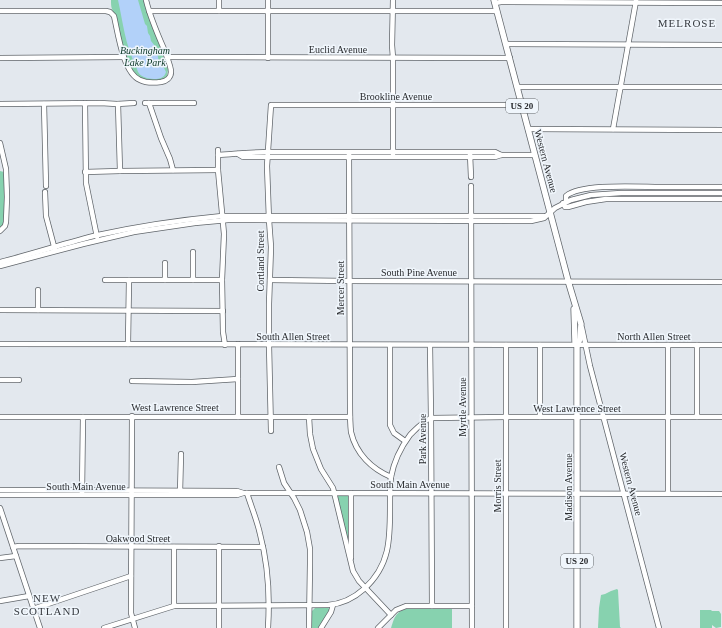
<svg xmlns="http://www.w3.org/2000/svg" width="722" height="628" font-family="Georgia,serif">
  <rect width="100%" height="100%" fill="#e3e8ee"/>
  <g fill="#87d2af">
    <path d="M111 0H144L168 70 167 76C162 81 157 81 150 80 146 80 142 79 138 77 127 70 120 33 117 20 116 16 113 13 112 9 111 7 111 3 111 0Z"/>
    <path d="M0 171 4 172 6 205 4 224 0 229Z"/>
    <path d="M348 495 349 496V546L337 496Z"/>
    <path d="M617 589 618 590 620 627 621 628H598L599 608 601 595 605 594 611 591Z"/>
    <path d="M315 608H328L330 609 319 628H311L312 611Z"/>
    <path d="M414 608H452V628H391C395 614 398 609 414 608Z"/>
    <path d="M700 610H711L712 611H719L721 614V627L716 628 712 625V628H700Z"/>
  </g>
  <path fill="#b2d1f9" d="M118 0H138L145 24 147 26 148 33 150 36 151 41 155 46 158 57 159 63 163 66 166 72C164 78 160 79 154 79 150 79 145 78 142 76 138 74 137 69 136 66 125 45 123 22 118 0Z"/>
  <g fill="none" stroke-linecap="round" stroke-linejoin="round">
    <defs>
      <g id="minor">
        <path d="M268 0V58"/>
        <path d="M393 0 392 45 393 58V154"/>
        <path d="M495 3 501 2 722 3"/>
        <path d="M0 11H106L110 12 114 16C118 33 123 73 140 80 146 83 154 83 161 82 166 81 171 78 171 72 171 65 166 56 164 49 157 33 150 17 146 0"/>
        <path d="M149 11H497"/>
        <path d="M219 11V0"/>
        <path d="M506 44 722 45"/>
        <path d="M167 57 510 58"/>
        <path d="M0 58 124 57"/>
        <path d="M517 87H722"/>
        <path d="M85 103 86 183 97 237"/>
        <path d="M145 103H194"/>
        <path d="M149 103 161 138 170 159 173 170"/>
        <path d="M0 104 100 103 117 104 134 103"/>
        <path d="M44 104 46 186"/>
        <path d="M118 104 120 171"/>
        <path d="M528 129 722 130"/>
        <path d="M613 129 636 1"/>
        <path d="M0 143 6 169 7 197 6 222 5 226 0 231"/>
        <path d="M218 150V170L224 234 222 280 223 332 225 345"/>
        <path d="M349 153 350 404C350 413 350 423 351 432 356 454 372 469 391 477"/>
        <path d="M238 154 243 157H495L501 155H535"/>
        <path d="M470 154 471 177"/>
        <path d="M218 155C235 154 252 152 270 152 345 152 420 152 495 152L501 155"/>
        <path d="M85 172 120 171 218 170"/>
        <path d="M471 186 472 628"/>
        <path d="M45 192 46 216 55 250"/>
        <path d="M566 202V196C582 183 639 187 660 187 681 187 701 187 722 187"/>
        <path d="M563 203 565 207H568L586 202 606 199H722"/>
        <path d="M0 262C33 254 65 243 98 235 139 226 180 220 222 216H544"/>
        <path d="M0 266 83 244 134 232 195 223 228 220 531 221 544 218 555 208 571 200 591 195 621 193H722"/>
        <path d="M105 280H222"/>
        <path d="M165 280V263"/>
        <path d="M193 280V252"/>
        <path d="M270 280 349 281 722 282"/>
        <path d="M0 310 223 311"/>
        <path d="M38 310V290"/>
        <path d="M582 328 590 366 659 628"/>
        <path d="M0 344 722 345"/>
        <path d="M128 344 129 280"/>
        <path d="M238 344V417"/>
        <path d="M390 345V425L394 433 405 441"/>
        <path d="M430 345 431 418 432 606"/>
        <path d="M506 345V628"/>
        <path d="M540 345V417"/>
        <path d="M0 380H19"/>
        <path d="M132 381 192 382 238 379"/>
        <path d="M132 416 131 613 135 628"/>
        <path d="M0 417H350"/>
        <path d="M309 417 310 434 313 449 321 469 333 488 353 571 359 581 391 615"/>
        <path d="M697 417V345"/>
        <path d="M271 431 269 345V304L271 247 269 220 267 166 271 105H522"/>
        <path d="M279 467 284 483 294 498 300 510 307 532 310 549V564L309 628"/>
        <path d="M0 490 237 491 243 493H291L722 494"/>
        <path d="M82 493 83 417"/>
        <path d="M180 493 181 454"/>
        <path d="M247 493C251 506 257 520 260 534 268 564 270 596 268 628"/>
        <path d="M668 493V345"/>
        <path d="M0 495H237L243 493"/>
        <path d="M0 508 40 628"/>
        <path d="M219 546V628"/>
        <path d="M13 547 19 546 263 547"/>
        <path d="M0 558 16 556"/>
        <path d="M351 558V493"/>
        <path d="M0 601 29 596"/>
        <path d="M174 606V547"/>
        <path d="M33 609 131 576"/>
        <path d="M104 628 174 606 328 605C342 604 354 598 364 589 391 565 390 537 390 504 390 495 390 486 391 477 394 461 401 447 410 435 416 429 423 421 431 418L506 417H722"/>
        <path d="M321 628 331 612 333 605"/>
        <path d="M378 628 396 610 406 606H472"/>
      </g>
      <g id="major">
        <path d="M494 0 569 284 581 324 580 339 577 345"/>
        <path d="M574 309 575 342 577 345V628"/>
      </g>
    </defs>
    <use href="#minor" stroke="#60656a" stroke-width="6"/>
    <use href="#major" stroke="#60656a" stroke-width="7"/>
    <use href="#minor" stroke="#fff" stroke-width="4.5"/>
    <use href="#major" stroke="#fff" stroke-width="5.5"/>
  </g>
  <g text-anchor="middle" dominant-baseline="central" stroke-width="3" stroke-linejoin="round" paint-order="stroke">
    <g fill="#f0f6fc" stroke="#65686c" stroke-width="1">
      <rect x="506" y="99" width="32" height="14" rx="3"/>
      <rect x="561" y="554" width="32" height="14" rx="3"/>
    </g>
    <g font-size="9" font-weight="bold" fill="#292b2e">
      <text x="522" y="106">US 20</text>
      <text x="577" y="561">US 20</text>
    </g>
    <g font-size="10" fill="#292b2e" stroke="#f0f6fc">
      <text x="338" y="49">Euclid Avenue</text>
      <text x="396" y="96">Brookline Avenue</text>
      <text transform="translate(546 161) rotate(75)">Western Avenue</text>
      <text transform="translate(260 261) rotate(-90)">Cortland Street</text>
      <text x="419" y="272">South Pine Avenue</text>
      <text transform="translate(340 288) rotate(-90)">Mercer Street</text>
      <text x="293" y="336">South Allen Street</text>
      <text x="654" y="336">North Allen Street</text>
      <text x="175" y="407">West Lawrence Street</text>
      <text transform="translate(462 407) rotate(-90)">Myrtle Avenue</text>
      <text x="577" y="408">West Lawrence Street</text>
      <text transform="translate(422 439) rotate(-90)">Park Avenue</text>
      <text x="410" y="484">South Main Avenue</text>
      <text transform="translate(631 484) rotate(75)">Western Avenue</text>
      <text x="86" y="486">South Main Avenue</text>
      <text transform="translate(497 486) rotate(-90)">Morris Street</text>
      <text transform="translate(568 487) rotate(-90)">Madison Avenue</text>
      <text x="138" y="538">Oakwood Street</text>
    </g>
    <g font-size="10" font-style="italic" fill="#0a3625" stroke="#f0f6fc">
      <text x="145" y="50">Buckingham<tspan x="145" dy="12">Lake Park</tspan></text>
    </g>
    <g font-size="11" letter-spacing="1" fill="#363a3f" stroke="#f0f6fc">
      <text x="687" y="23">MELROSE</text>
      <text x="47" y="598">NEW<tspan x="47" dy="13">SCOTLAND</tspan></text>
    </g>
  </g>
</svg>
